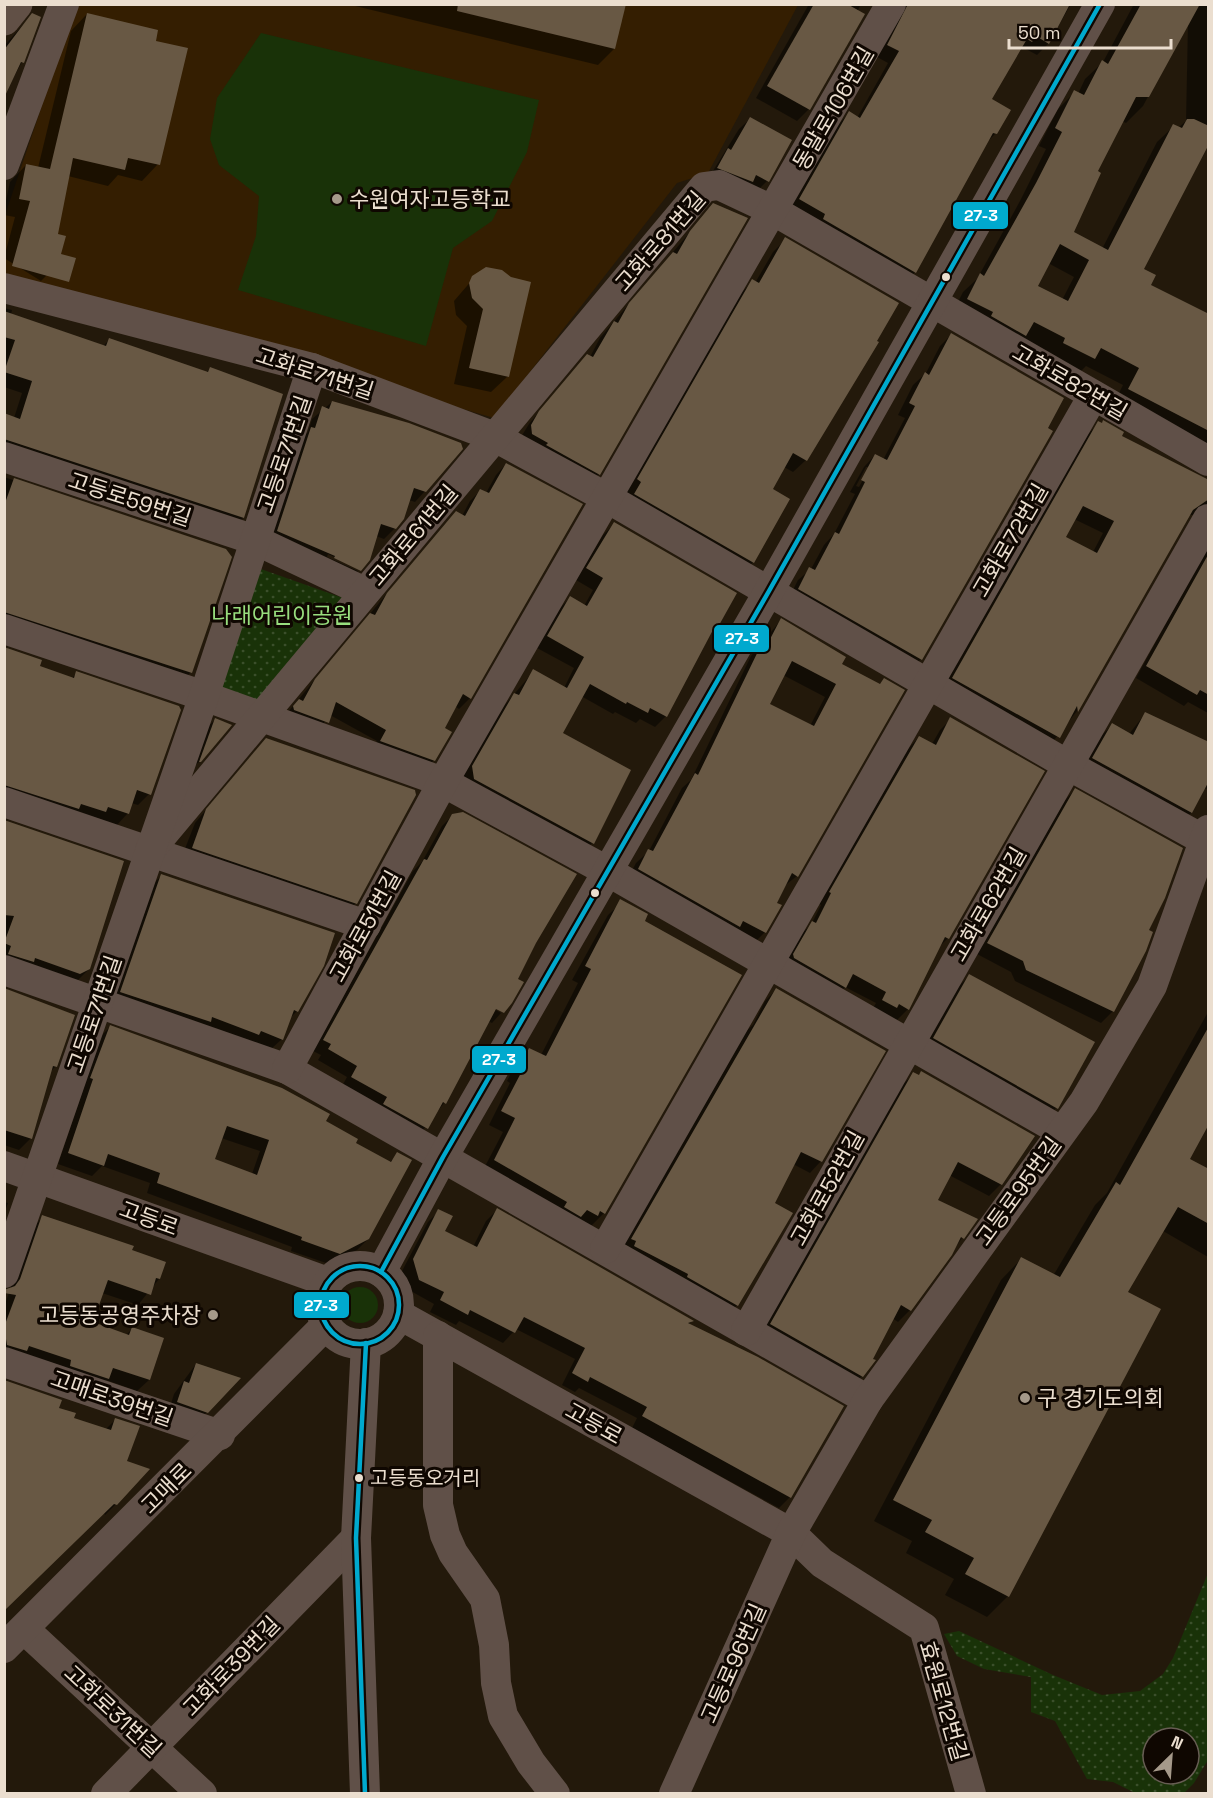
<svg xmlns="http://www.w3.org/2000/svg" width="1213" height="1798" font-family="'Space Grotesk','Noto Sans KR',sans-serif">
  <defs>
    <pattern id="park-dots" width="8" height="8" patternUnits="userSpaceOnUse" patternTransform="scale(1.5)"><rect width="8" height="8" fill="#193208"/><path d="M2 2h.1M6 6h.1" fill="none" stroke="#3b4f2b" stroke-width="1.8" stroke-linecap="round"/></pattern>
  </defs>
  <rect width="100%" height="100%" fill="#23190b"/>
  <path fill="#341e01" d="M76 5H798L708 173 677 183 494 418 5 276V215Z"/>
  <g fill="#193208">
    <path d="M261 33 539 100 527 152 492 221 453 248 426 346 238 290 256 236 259 196 219 165 210 139 217 98Z"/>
    <circle cx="360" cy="1305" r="18"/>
  </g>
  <g fill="url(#park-dots)" fill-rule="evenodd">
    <path d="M258 568 343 598 259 701 219 687Z"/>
    <path d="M1208 1573V1760L1194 1783 1184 1793H1135L1113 1782 1087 1779 1055 1721 1031 1712V1677L984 1669 957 1656 944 1634 959 1631 1053 1675 1102 1695 1140 1691 1163 1674 1173 1658ZM1153 1738H1189V1774H1153Z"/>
  </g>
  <g fill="#0007" fill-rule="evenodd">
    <path d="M347 4H624L614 49 598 65Z"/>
    <path d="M809 4H861L809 109 797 121 756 98Z"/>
    <path d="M903 4H1071L1048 44 1037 55 1024 48 1018 52 990 100 995 134 986 143 915 272 904 284 788 211 838 125 849 113 857 118 888 63 877 57Z"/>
    <path d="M1134 4H1208V140L1142 270 1149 285 1208 316V456L1112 407 1123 385 1086 366 1077 375 951 316 963 292 977 279 1020 201 1046 149 1039 146 1058 109 1075 92 1078 94 1085 79 1103 62ZM1188 22 1186 121 1178 128 1174 126 1157 142 1102 249 1072 233 1096 172 1122 121 1126 123 1143 106ZM1048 263 1074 277 1062 300 1036 287Z"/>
    <path d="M87 14 154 42 158 164 142 181 118 175 108 186 68 176 57 235V265L41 281 4 258 15 217 4 215V209L10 182 26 165 38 168 71 31Z"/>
    <path d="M32 15 22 62 4 94V46Z"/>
    <path d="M750 119 767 181 757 191 708 179 739 129Z"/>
    <path d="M713 205 599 474 588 484 521 437 529 424 577 366 590 357 600 338Z"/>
    <path d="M786 239 806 460 793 472 784 467 771 489 753 562 741 575 626 492 740 294 753 281 755 283 773 252Z"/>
    <path d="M479 272 508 376 491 392 454 384 467 326 456 315 454 301Z"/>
    <path d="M4 308 12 310 11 315 103 346 109 340 206 373 210 369 243 518 231 529 4 454V415L14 418 22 393 4 387Z"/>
    <path d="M951 335 921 659 910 670 788 600 798 580 811 569 824 545 834 534 855 494 850 492 864 467 875 455 883 460 905 418 898 415 913 385 926 373 940 346ZM866 467H870L859 487 856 486Z"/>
    <path d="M332 402 425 491 415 502 409 500 395 528 384 539 376 536 360 569 328 554 327 557 358 571 349 581 267 542 301 439 308 432 312 419Z"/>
    <path d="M1099 423 1120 437 1208 481V520L1204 515H1189L1077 711 1047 749 941 690 1087 435ZM1074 519 1103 533 1093 552 1064 538Z"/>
    <path d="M506 464 470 698 459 709 455 706 443 728 434 760 423 771 371 752 377 741 330 715 317 732 288 712 445 524 456 513 462 516 470 501 481 490 486 493 496 475Z"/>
    <path d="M4 477 225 550 191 672 180 683 4 626Z"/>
    <path d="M614 524 717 626 709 634 666 716 655 727 640 719 636 723 615 712 613 714 581 696 561 733 629 771 592 843 581 854 462 778 504 706 534 671 564 688 574 668 537 648 559 609 570 598 584 606 593 590 576 580 603 535Z"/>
    <path d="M1208 547V713L1188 702 1184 706 1136 678Z"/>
    <path d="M781 620 840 665 879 685 884 680 797 876 783 887 765 932 752 945 626 882 636 863 649 851 682 788 691 780 751 656ZM783 675 825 697 810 726 768 704Z"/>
    <path d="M4 647 39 667 71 679 77 673 149 794 138 805 131 803 128 813 117 825 4 799Z"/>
    <path d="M1145 714 1208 744V789L1203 788 1191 813 1179 824 1081 770 1100 737 1112 725 1129 734Z"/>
    <path d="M951 719 948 938 938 948 908 1009 897 1020 871 1012 876 1003 845 987 834 998 783 967 801 934 811 925 821 905 819 904 908 749 919 737 932 744 940 730Z"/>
    <path d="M215 720 200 761 192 768 204 730Z"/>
    <path d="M255 751 356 903 344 914 181 859 195 823Z"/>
    <path d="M1075 790 1147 931 1145 950 1113 1011 1101 1023 1015 981 1011 972 977 954 1063 802Z"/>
    <path d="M453 815 489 1006 501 1013 492 1023 488 1021 444 1103 416 1139 341 1088 347 1077 318 1060 321 1055 313 1051 413 871 422 862 442 826Z"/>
    <path d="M4 822 89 969 77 981 4 968Z"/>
    <path d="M162 875 297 1011 289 1019 282 1039 270 1050 109 1004 150 887Z"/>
    <path d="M622 902 643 921 604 1213 590 1227 481 1174 503 1132 489 1125 510 1083 507 1081 516 1063 530 1050 541 1055 578 983 572 980 608 915Z"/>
    <path d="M969 976 1093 1042 1056 1108 1044 1121 921 1050 957 988Z"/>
    <path d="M4 990 56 1066 50 1072 31 1138 19 1150 4 1145Z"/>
    <path d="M776 990 821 1161 810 1173 793 1164 773 1204 737 1305 726 1317 621 1250 746 1031 753 1025 765 1001Z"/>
    <path d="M1208 1012V1120L1188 1159 1208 1171V1257L1163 1231 1126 1293 1159 1310 1008 1596 987 1617 945 1595 954 1579 906 1553 912 1541 874 1521 1001 1280 1021 1259 1053 1276 1095 1205 1107 1193Z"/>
    <path d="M110 1027 354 1143 389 1163 398 1154 368 1239 357 1250 329 1264 291 1251 292 1247 147 1193 150 1183 102 1166 92 1176 58 1164 83 1090 80 1089 99 1038ZM221 1138 260 1151 252 1174 213 1160Z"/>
    <path d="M914 1074 1001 1184 989 1196 949 1175 936 1200 962 1238 910 1310 898 1322 892 1318 862 1376 850 1388 759 1336 902 1085Z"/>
    <path d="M4 1202 8 1203 4 1214Z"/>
    <path d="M497 1210 692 1321 688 1325 790 1497 779 1508 632 1428 637 1418 579 1388 575 1392 562 1385 575 1359 516 1329 503 1343 459 1321 456 1325 430 1312 434 1304 409 1290 402 1271 428 1222 439 1211 443 1232 473 1247 486 1221Z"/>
    <path d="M43 1217 130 1251 159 1279 138 1305 102 1293 92 1323 126 1335 132 1329 149 1380 137 1391 106 1380 96 1390 4 1359V1307L31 1229Z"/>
    <path d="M196 1364 207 1412 196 1423 168 1413 174 1394Z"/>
    <path d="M57 1409 72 1419 105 1430 116 1419 125 1462 116 1504 105 1515Z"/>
  </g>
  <g fill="#685844" fill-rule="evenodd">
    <path d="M458 4H626L615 49 457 11Z"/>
    <path d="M814 4H847L865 14 810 110 767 86Z"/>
    <path d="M908 4H1070L1049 44 1036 36 1032 42 1027 39 992 99 1011 110 997 134 993 133 916 273 823 219 825 214 799 199 849 111 860 118 899 51 887 45Z"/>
    <path d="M1141 4H1200L1149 97H1136L1098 171 1101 173 1074 232 1108 250 1173 124 1182 128 1187 119H1194L1209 126V144L1144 269 1156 275 1151 285 1209 314V431L1128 389 1139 368 1101 348 1095 359 1063 343 1065 338 1034 322 1026 336 991 316 993 312 967 299 980 273 984 276 1036 183 1062 132 1055 128 1074 90 1084 95 1102 60 1108 64ZM1060 244 1089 260 1068 301 1038 286Z"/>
    <path d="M32 13 41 17 24 63 21 62 4 98V50Z"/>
    <path d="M87 13 158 30 156 41 188 48 160 165 128 158 125 170 73 158 58 234 66 236 61 254 76 258 69 282 12 266 30 201 19 199 26 164 50 169Z"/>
    <path d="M750 117 792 140 769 182 756 175 753 182 717 168 728 148 731 150Z"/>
    <path d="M713 203 748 218 600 475 546 445 548 443 532 434 531 425 539 411 587 354 593 357 611 326 614 321 618 323 629 303 673 252 677 254 690 231Z"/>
    <path d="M785 237 899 303 877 341 879 342 807 461 793 453 773 489 790 499 754 563 634 494 641 482 637 479 752 279 759 283Z"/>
    <path d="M486 267 502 270 511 277 531 282 509 377 469 368 483 309 472 298 469 283 472 276Z"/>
    <path d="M4 311 106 346 109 338 208 372 210 367 283 394 244 518 4 439V413L20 419 32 381 4 372 15 340 4 337Z"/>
    <path d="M951 333 1064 398 1048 428 1053 431 922 660 798 589 809 567 815 570 835 532 839 534 865 482 861 480 875 454 887 460 915 406 909 403 925 372 929 375Z"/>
    <path d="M332 401 409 423 461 443 463 449 426 492 414 488 404 519 396 529 381 524 370 560 361 571 334 558 335 556 277 531 311 427 315 428 322 406 329 409Z"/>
    <path d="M1103 420 1124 432 1122 436 1209 480V499L1193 510 1078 712 1077 706 1060 738 952 678 1098 421 1102 423ZM1083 506 1114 521 1097 553 1066 537Z"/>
    <path d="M506 463 583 504 471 699 463 694 445 728 452 732 435 761 380 741 386 730 336 702 329 723 294 710 293 706 299 699 303 701 315 679 370 613 375 615 387 593 456 511 465 516 480 489 489 493Z"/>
    <path d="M14 478 226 549 232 557 192 673 4 612V506Z"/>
    <path d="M614 522 737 593 718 627 715 626 667 717 650 708 648 713 627 702 626 704 590 684 563 733 631 770 594 844 474 779 472 766 514 693 519 695 533 669 567 688 584 657 547 636 570 596 587 606 603 578 586 568Z"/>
    <path d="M1209 553V695L1200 690 1197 695 1146 666Z"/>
    <path d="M781 618 846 657 842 664 880 684 884 678 905 690 798 877 792 873 777 903 782 905 766 933 743 921 740 927 638 869 648 849 653 851 695 773 698 775 763 641 768 643ZM792 661 836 684 814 726 770 704Z"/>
    <path d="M4 647 42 660 40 666 74 678 76 671 179 706 181 710 151 795 137 790 129 814 108 807 106 812 81 804 79 809 4 785Z"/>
    <path d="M1145 712 1209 742V781L1192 813 1092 758 1112 723 1133 735Z"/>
    <path d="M950 717 1045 771 949 939 945 937 909 1010 899 1004 897 1008 882 1000 886 992 853 974 846 988 794 958 793 954 812 921 816 923 831 893 829 892 919 736 936 745Z"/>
    <path d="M215 718 232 725 201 762H199Z"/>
    <path d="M266 738 415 790 416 795 357 904 192 848 206 809Z"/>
    <path d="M1075 788 1183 848 1165 898 1149 930 1153 932 1146 951 1114 1012 1026 970 1023 961 987 943Z"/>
    <path d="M463 812 577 874 536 943 518 979 524 982 512 1003 504 1013 496 1009 446 1104 443 1102 428 1129 383 1104 387 1097 351 1077 357 1066 328 1049 331 1044 323 1040 424 859 427 860 452 814Z"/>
    <path d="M4 820 124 861 90 969 80 974 35 958 34 962 8 954 11 946 4 943 14 916 4 915Z"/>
    <path d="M161 874 335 933 324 966 298 1012 294 1010 283 1040 261 1031 259 1035 212 1017 211 1022 120 992Z"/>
    <path d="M620 899 648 914 645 921 742 975 605 1214 600 1211 598 1216 587 1210 581 1217 564 1207 567 1202 494 1160 515 1118 501 1111 523 1069 520 1067 529 1048 546 1056 591 969 585 966Z"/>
    <path d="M969 974 1095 1042 1058 1109 933 1038Z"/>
    <path d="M4 988 75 1015 57 1067 53 1066 32 1139 4 1130Z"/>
    <path d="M776 988 886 1051 822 1162 801 1152 775 1203 793 1213 738 1306 687 1277 688 1274 634 1246 636 1241 631 1239Z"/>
    <path d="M110 1025 282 1088 330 1114 326 1121 358 1139 356 1143 391 1162 397 1152 412 1160 369 1239 340 1254 301 1240 302 1237 157 1183 160 1173 108 1154 104 1166 68 1153 93 1079 90 1078ZM227 1126 269 1140 257 1175 215 1159Z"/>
    <path d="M1209 1026V1124L1190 1159 1209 1169V1224L1178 1207 1128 1292 1161 1309 1009 1597 965 1574 974 1558 925 1532 932 1520 893 1500 1021 1257 1060 1277 1116 1182 1120 1185Z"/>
    <path d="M921 1071 1035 1136 1002 1185 958 1162 938 1200 978 1219 964 1239 961 1237 952 1255 911 1311 901 1305 873 1359 876 1360 863 1377 770 1324 913 1072 919 1075Z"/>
    <path d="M497 1208 694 1321 688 1323 758 1357 844 1406 791 1498 642 1416 647 1407 590 1377 588 1382 572 1373 585 1348 524 1317 515 1333 470 1310 468 1315 440 1300 444 1292 419 1280 413 1259 438 1209 453 1216 445 1231 477 1247Z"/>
    <path d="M42 1215 134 1246 132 1250 166 1262 160 1279 156 1278 151 1295 108 1280 93 1322 129 1335 132 1327 164 1338 150 1380 113 1368 109 1379 70 1366 71 1360 29 1346 27 1351 7 1345 4 1327 16 1295 4 1293V1290L15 1286 20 1279Z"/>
    <path d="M196 1363 241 1378 208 1413 177 1402 184 1381 189 1383Z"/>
    <path d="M4 1380 62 1400 59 1408 76 1413 74 1418 111 1430 115 1418 140 1426 127 1461 150 1469 117 1505 114 1504 4 1611Z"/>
  </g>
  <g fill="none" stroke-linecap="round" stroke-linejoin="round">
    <g stroke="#605048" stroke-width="30">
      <path d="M4 165 64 4"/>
      <path d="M4 288 312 368 495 437 609 499 1068 765 1206 841"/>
      <path d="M4 457 255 540 365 592"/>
      <path d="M4 629 204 696 443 782 607 871 1061 1131"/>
      <path d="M4 802 366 925"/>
      <path d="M150 850 704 187 719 185 774 211 1208 461"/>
      <path d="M4 970 287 1069 868 1400"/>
      <path d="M287 1069 443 782 891 4"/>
      <path d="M4 1166 328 1282"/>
      <path d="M605 1249 1093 396"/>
      <circle cx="360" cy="1305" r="39"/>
      <path d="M381 1272 443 1157 769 591 1100 4"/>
      <path d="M4 1273 204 696 312 368"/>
      <path d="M398 1314 791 1533 822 1563 924 1628 971 1794"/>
      <path d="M746 1331 1208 519"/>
      <path d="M438 1336V1505L445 1535 453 1553 485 1599 494 1645 496 1683 503 1716 531 1763 555 1794"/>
      <path d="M4 1362 220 1435"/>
      <path d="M24 1629 202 1794"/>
      <path d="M4 1648 326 1325"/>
      <path d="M106 1794 356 1538"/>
      <path d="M365 1794 356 1538 366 1343"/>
      <path d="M674 1794 791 1533 868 1400 1084 1102 1152 986 1208 830"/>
    </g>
    <path stroke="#615046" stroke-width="33" d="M4 19 16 4"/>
    <defs>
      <g id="bus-1">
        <circle cx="360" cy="1305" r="39"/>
        <path d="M381 1272 443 1157 769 591 1100 4"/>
        <path d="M365 1794 356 1538 366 1343"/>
      </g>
    </defs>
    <use href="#bus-1" stroke="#0f0701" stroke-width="9"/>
    <use href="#bus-1" stroke="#00a9ce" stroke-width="4.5"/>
  </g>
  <g fill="#a5998a" stroke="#0f0701" stroke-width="2">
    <circle cx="337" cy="199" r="6"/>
    <circle cx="213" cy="1315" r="6"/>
    <circle cx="1025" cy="1398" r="6"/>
  </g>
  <g fill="#ebdecf" stroke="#0f0701" stroke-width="2">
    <circle cx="946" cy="277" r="5"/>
    <circle cx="595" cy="893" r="5"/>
    <circle cx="359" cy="1478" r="5"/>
  </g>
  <g text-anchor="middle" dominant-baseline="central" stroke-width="6" stroke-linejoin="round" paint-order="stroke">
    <g font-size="20" fill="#ebdecf" stroke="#0f0701" text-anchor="start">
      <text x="370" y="1478">고등동오거리</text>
    </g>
    <g font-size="22" fill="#ebdecf" stroke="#0f0701">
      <text transform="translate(833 108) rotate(-60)">동말로106번길</text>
      <text transform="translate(660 241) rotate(-49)">고화로81번길</text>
      <text transform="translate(315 373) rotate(18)">고화로71번길</text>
      <text transform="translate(1070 382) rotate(30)">고화로82번길</text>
      <text transform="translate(284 454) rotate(-71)">고등로71번길</text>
      <text transform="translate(130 499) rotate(18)">고등로59번길</text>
      <text transform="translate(413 535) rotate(-50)">고화로61번길</text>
      <text transform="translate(1010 540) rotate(-60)">고화로72번길</text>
      <text transform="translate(988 904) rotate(-60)">고화로62번길</text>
      <text transform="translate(365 926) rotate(-61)">고화로51번길</text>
      <text transform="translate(94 1014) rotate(-71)">고등로71번길</text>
      <text transform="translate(827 1188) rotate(-61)">고화로52번길</text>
      <text transform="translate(1018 1191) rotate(-54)">고등로95번길</text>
      <text transform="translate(149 1218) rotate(20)">고등로</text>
      <text transform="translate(112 1398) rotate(19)">고매로39번길</text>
      <text transform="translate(594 1423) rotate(29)">고등로</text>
      <text transform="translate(166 1488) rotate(-45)">고매로</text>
      <text transform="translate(733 1663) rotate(-66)">고등로96번길</text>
      <text transform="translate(231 1666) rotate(-46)">고화로39번길</text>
      <text transform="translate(944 1701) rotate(74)">효원로12번길</text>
      <text transform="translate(113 1711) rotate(43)">고화로31번길</text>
    </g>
    <g font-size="22" fill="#ebdecf" stroke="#0f0701" text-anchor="start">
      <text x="349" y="199">수원여자고등학교</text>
      <text x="201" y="1315" text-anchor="end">고등동공영주차장</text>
      <text x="1037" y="1398">구 경기도의회</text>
    </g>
    <g font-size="22" fill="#98de7e" stroke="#0f0701">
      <text x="282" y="615">나래어린이공원</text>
    </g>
  </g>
  <g stroke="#0f0701" stroke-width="2">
    <rect x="952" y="201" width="57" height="29" rx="6" fill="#00a9ce"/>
    <rect x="713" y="624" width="57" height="29" rx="6" fill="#00a9ce"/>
    <rect x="471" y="1045" width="56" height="29" rx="6" fill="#00a9ce"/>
    <rect x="293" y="1291" width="57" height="28" rx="6" fill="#00a9ce"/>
  </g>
  <g font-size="16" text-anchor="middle" font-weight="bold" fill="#fff">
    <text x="981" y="221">27-3</text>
    <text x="742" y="644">27-3</text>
    <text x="499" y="1065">27-3</text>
    <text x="321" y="1311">27-3</text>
  </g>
  <rect width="1213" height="1798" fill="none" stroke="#ebdecf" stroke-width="12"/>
  <g transform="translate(1171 1756) rotate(25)"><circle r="28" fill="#0f0701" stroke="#675d53" stroke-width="1.5"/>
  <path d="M0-4.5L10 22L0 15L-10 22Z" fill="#a5998a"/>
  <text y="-9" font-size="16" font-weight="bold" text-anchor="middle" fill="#ebdecf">N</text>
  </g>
  <path d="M1009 39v9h162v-9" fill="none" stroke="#ebdecf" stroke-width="3"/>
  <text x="1018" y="39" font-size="18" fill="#ebdecf" stroke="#0f0701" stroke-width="4.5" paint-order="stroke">50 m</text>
</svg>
